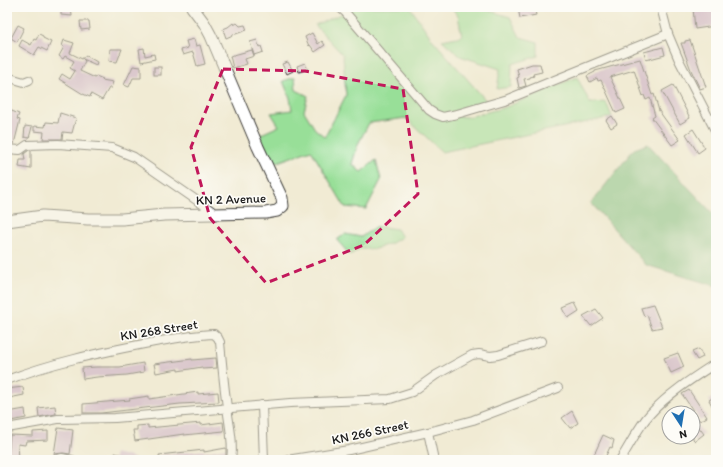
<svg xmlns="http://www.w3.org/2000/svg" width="723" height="467" font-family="Itim,sans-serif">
  <rect width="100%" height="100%" fill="#fdfcf7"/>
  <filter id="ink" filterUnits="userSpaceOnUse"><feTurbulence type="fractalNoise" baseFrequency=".025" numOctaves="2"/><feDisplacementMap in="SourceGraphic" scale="8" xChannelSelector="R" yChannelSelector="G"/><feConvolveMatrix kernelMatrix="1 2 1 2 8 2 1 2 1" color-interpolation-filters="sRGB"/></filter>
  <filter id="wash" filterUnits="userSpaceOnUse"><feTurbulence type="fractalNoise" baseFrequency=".012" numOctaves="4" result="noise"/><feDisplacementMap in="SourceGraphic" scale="16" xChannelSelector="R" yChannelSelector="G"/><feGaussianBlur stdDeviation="0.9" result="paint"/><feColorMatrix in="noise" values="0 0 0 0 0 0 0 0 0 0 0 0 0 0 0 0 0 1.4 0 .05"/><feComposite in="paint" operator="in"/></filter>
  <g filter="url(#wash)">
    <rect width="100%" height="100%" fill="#f1ebd4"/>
    <g fill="#98df98" stroke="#5a7e5a">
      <path d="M338 7H410L432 39 490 105 438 115 468 117 506 107 577 77 590 103 606 102 612 117 442 152 406 118 369 123 358 144 352 164 361 172 376 160 381 180 366 209 345 207 311 150 272 164 259 135 279 126 271 113 292 110 290 98 283 81 295 77 296 90 308 96 304 111 315 129 325 137 346 95 343 55 315 25 344 13Z"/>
      <path d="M451 7H477L510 17 520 37 538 42V56L512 64 511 87 497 89 500 69 460 56 442 40 462 36 458 16Z"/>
      <path d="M382 227 397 229 402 237 392 243 375 249H359L352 254H349L337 240 345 234 361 237 374 228Z"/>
    </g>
    <path fill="#7abe80" stroke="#4b6d4e" d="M648 144 716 217V286L646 265 591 203 634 149Z"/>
    <g id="blocks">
      <g fill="#c19dc5">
        <path d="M63 7H71L72 16 61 15V9H63Z"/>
        <path d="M521 7H534L536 15 520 18 518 8Z"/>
        <path d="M716 7 715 26 695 29 693 8Z"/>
        <path d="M80 21H89L90 29 81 30Z"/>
        <path d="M233 23 234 25 237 23 240 26 245 25 247 30 233 35 226 38 223 29 228 27Z"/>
        <path d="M18 25 24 28 17 42 11 38Z"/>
        <path d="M312 33 318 44 322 41 325 45 315 52 310 45 309 46 305 37Z"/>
        <path d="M39 34 43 36V38L51 42 47 51 39 47 34 55 19 46 22 40 31 45 34 39 36 40Z"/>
        <path d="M194 39 196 46 200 45 205 64 197 66 193 52 183 55 181 50 188 48 186 41Z"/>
        <path d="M64 40 74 43 70 53 82 59 85 55 97 62 96 65 83 59 85 61 80 71 95 78 96 76 103 79 102 80 113 82 111 88H109L102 100 91 94 90 97 83 94 59 79 62 74 70 79 75 71 70 68 74 61 65 56 63 59 59 56 64 47 62 46Z"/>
        <path d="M257 40 259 47 261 46 263 52 254 55 250 42Z"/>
        <path d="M690 40 706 87 700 89 691 70 681 43H685V41Z"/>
        <path d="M663 47 665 55 646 60 644 52Z"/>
        <path d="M144 48 145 56 154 54 155 59 141 62 139 49Z"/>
        <path d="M110 49H122L117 62 109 61Z"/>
        <path d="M252 50 254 56 245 59 247 64 233 68 230 56Z"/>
        <path d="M640 59 652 95 654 94 659 111 680 140 672 145 652 118 655 116 650 98 646 100 644 95 643 96 634 70 610 77 625 109 616 113 601 80 598 81 597 78 590 82 587 76 595 72V71Z"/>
        <path d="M288 62 293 71 287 74 282 64Z"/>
        <path d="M305 63 308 69 299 72 297 66Z"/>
        <path d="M532 64H540L542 72 533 74 534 76 530 77V78L524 79 526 86 519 88 517 78 519 77 517 69Z"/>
        <path d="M133 66 141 67V78H133L129 87 124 85Z"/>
        <rect x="154" y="67" width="7" height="8"/>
        <path d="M673 85 690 118 680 124 662 91Z"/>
        <path d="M7 109 19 114 17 119 20 120 14 144H7Z"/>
        <path d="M60 113 76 118 72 133 63 132 62 139H43L44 132 34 131V126L45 127 46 122 58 123Z"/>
        <path d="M612 116 617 124 611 128 606 120Z"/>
        <path d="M25 126 32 127 29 138 24 137Z"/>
        <path d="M693 129 705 148 698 153 686 134Z"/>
        <path d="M29 150H31V169L19 167 20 160H25L24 154Z"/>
        <path d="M575 303 579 311 568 318 563 308Z"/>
        <path d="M653 305 662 327 652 329 647 315 644 316 641 308Z"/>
        <path d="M596 309 603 318 591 326 583 316Z"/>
        <path d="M699 349 703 357 697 360 692 352Z"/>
        <path d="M678 353 684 367 671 373 664 358Z"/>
        <path d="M216 358 217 368 202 369V367L178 371V369L156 373 154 364 192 359V360Z"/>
        <path d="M143 363 144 372 127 375 97 377 83 379 82 368 96 367H120Z"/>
        <path d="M23 387 24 395 9 398 7 389Z"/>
        <path d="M689 390 707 417 700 421 682 394Z"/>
        <path d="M198 392V394L218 392 219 402 180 404 101 413H83V404L130 400 129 399 149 396V399Z"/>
        <path d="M716 396V413L709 400Z"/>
        <path d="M55 406 56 414 39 417 38 408Z"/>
        <path d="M25 409 26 418 10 421 8 412Z"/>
        <path d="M572 411 578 423 570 428 562 418Z"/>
        <path d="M223 422 224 431 184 435V434L135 441 133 430H137V426L148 425V428L201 423V425Z"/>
        <path d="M698 426 704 434 695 441 693 439V430Z"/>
        <path d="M58 428 73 430 70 454 63 453 54 454Z"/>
        <path d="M48 431V440L26 441 25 445 18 444 19 460H8L10 435 33 436V432Z"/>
        <path d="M603 435 614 440 612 448 610 447 604 460 593 457Z"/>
        <path d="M226 448V457L212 460H160L159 455 204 450V452Z"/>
        <path d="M115 453 134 458V460H113Z"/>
      </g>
    </g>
  </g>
  <g filter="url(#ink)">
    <use href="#blocks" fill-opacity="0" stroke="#3c3b38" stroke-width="1"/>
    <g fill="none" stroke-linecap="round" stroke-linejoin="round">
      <defs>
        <g id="street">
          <path d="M339 7 345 12 429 110 435 114 443 117 457 114 508 99 668 34"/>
          <path d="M661 7 668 34 679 60 716 132"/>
          <path d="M7 77 24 82 29 80"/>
          <path d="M7 149 20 150 27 145 58 144 112 148 134 157 215 213"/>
          <path d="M7 380C51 363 98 353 144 344 167 340 190 335 214 334L218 338 220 342C222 364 224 386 227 407 229 425 234 442 231 460"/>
          <path d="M262 405 264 460"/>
          <path d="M7 428 58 419 115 418 290 403 390 399 412 392 436 375 472 355 479 354 490 356 498 355 542 341"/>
          <path d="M428 432 473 420 558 388"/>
          <path d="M54 460 62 458 72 460"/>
          <path d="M287 460 349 450 428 432 434 460"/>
          <path d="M620 460C630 445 638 427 650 414 669 393 693 378 716 363"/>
        </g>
        <path id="secondary" d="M7 221 43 216 88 219H122L164 215 266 213 277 211 283 206 282 198 258 147 211 36 204 23 192 7"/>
      </defs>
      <use href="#street" stroke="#3c3b38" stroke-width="10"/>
      <use href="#secondary" stroke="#3c3b38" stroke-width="13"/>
      <use href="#street" stroke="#fff" stroke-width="8"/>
      <use href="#secondary" stroke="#fff" stroke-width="11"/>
    </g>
  </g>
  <path d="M0 0H723V467H0ZM223 69 305 71 403 89 418 194 364 245 266 283 210 218 191 147Z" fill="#f1ebd4" fill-opacity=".55" fill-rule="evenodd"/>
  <path fill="none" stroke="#c2185b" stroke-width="3" stroke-dasharray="8 5" stroke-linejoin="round" d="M223 69 305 71 403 89 418 194 364 245 266 283 210 218 191 147Z"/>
  <g text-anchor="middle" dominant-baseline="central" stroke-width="3.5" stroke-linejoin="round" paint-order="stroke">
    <g font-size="13" fill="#1c1c1c" stroke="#fdfcf7">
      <text transform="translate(231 199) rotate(-2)">KN 2 Avenue</text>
      <text transform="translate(159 330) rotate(-9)">KN 268 Street</text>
      <text transform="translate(370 432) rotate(-12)">KN 266 Street</text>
    </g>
  </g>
  <rect width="723" height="467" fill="none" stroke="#fdfcf7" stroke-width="24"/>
  <g transform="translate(681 425) rotate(168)"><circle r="19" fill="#fdfcf7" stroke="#a3a29f"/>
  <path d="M0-3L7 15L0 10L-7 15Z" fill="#1f6fb2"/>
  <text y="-6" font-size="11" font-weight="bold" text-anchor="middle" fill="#1c1c1c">N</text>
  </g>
</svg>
